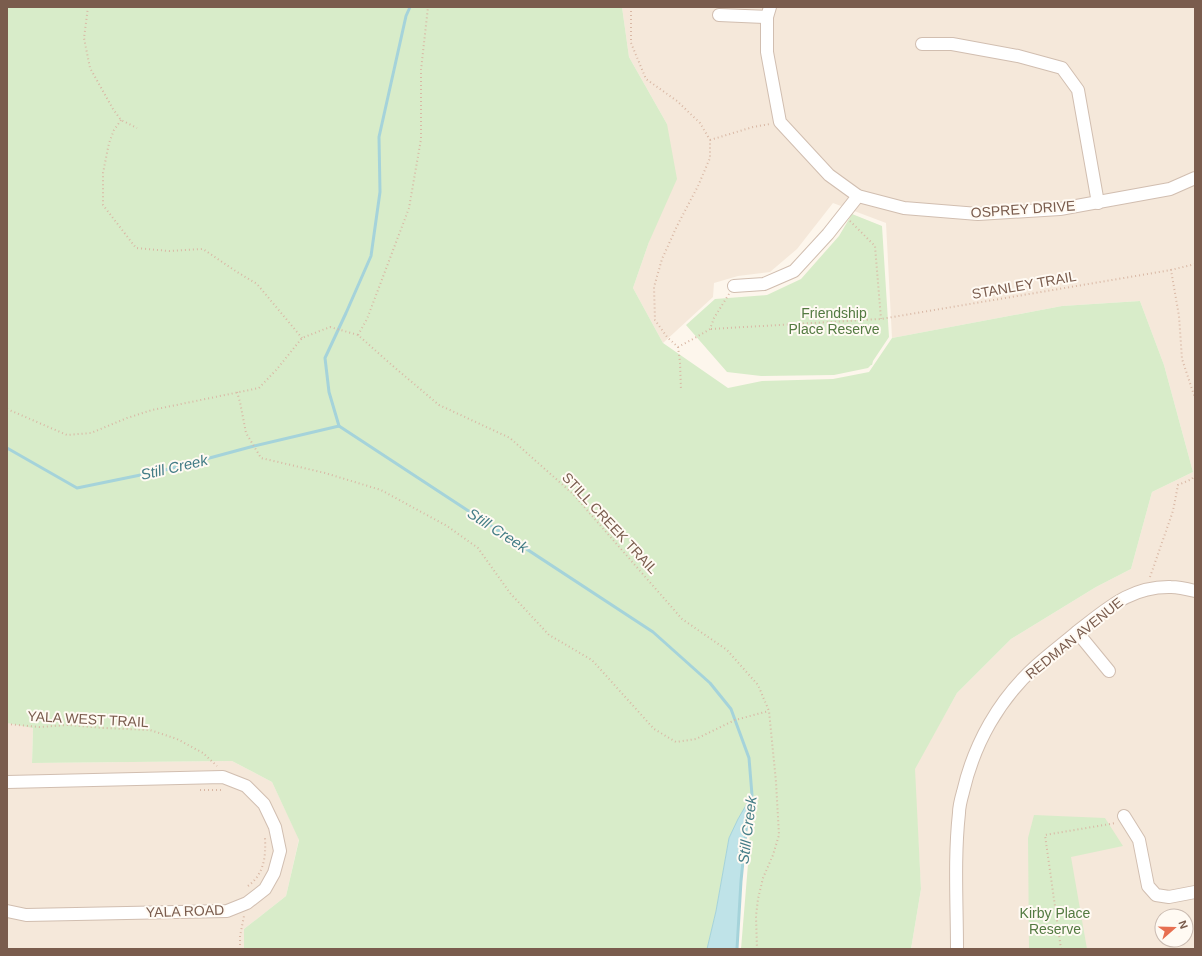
<svg xmlns="http://www.w3.org/2000/svg" width="1202" height="956" font-family="Arial,sans-serif">
  <rect width="100%" height="100%" fill="#fdf6ec"/>
  <g fill="#f5e8da" fill-rule="evenodd">
    <path d="M622 7H1195V949H911L921 889 914 769 957 693 1011 639 1096 587 1131 569 1152 492 1193 472 1164 365 1140 301 1062 306 892 338 886 223 833 203 797 249 770 272 738 276 714 283 713 297 663 343 633 288 649 242 667 124 629 57ZM1162 916H1186V940H1162Z"/>
    <path d="M7 723 33 727 32 763 232 761 272 782 299 839 286 896 244 929V949H7Z"/>
  </g>
  <g fill="#d8ecc9">
    <path d="M7 7H622L629 57 667 124 677 179 649 242 633 288 663 343 728 388 762 381 833 379 869 372 892 338 1062 306 1140 301 1164 365 1193 472 1152 492 1131 569 1096 587 1011 639 957 693 915 769 921 889 911 949H741L748 864 752 796 738 819 729 838 716 911 707 949H244V929L286 896 299 840 272 782 232 761 32 763 33 728 7 723Z"/>
    <path d="M852 214 882 226 889 337 873 361 872 365H871L868 368 834 375 761 376 727 372 686 325 715 299 767 295 801 279 839 236Z"/>
    <path d="M1034 815 1105 818 1123 846 1071 857 1087 949H1029L1028 838Z"/>
  </g>
  <path fill="#bfe3e8" stroke="#a5d3da" d="M752 795 748 811 741 881 737 949H707L716 911 729 838 738 819Z"/>
  <g fill="none" stroke-linecap="round" stroke-linejoin="round">
    <g stroke="#a5d3da" stroke-width="3">
      <path d="M339 426 329 392 325 358 346 313 371 256 380 192 379 137 406 16 410 7"/>
      <path d="M7 448 77 488 165 470 254 446 339 426 653 632 710 683 731 709 749 758 752 795 748 811 741 881 737 949"/>
    </g>
    <defs>
      <g id="minor">
        <path d="M770 7 767 17V52L780 122 829 175 858 196 904 208 978 214 1060 209 1170 189 1195 178"/>
        <path d="M719 15 767 17"/>
        <path d="M922 44H952L1018 56 1062 68 1078 90 1098 203"/>
        <path d="M734 286 764 284 794 271 828 234 858 196"/>
        <path d="M1077 632 1109 671"/>
        <path d="M7 782 223 777 246 786 264 804 275 827 280 851 274 873 265 889 247 903 227 911 26 915 7 911"/>
        <path d="M1124 816 1139 840 1148 886 1156 895 1169 897 1195 892"/>
        <path d="M957 949C957 904 954 858 959 813 959 806 961 799 963 792 974 744 999 699 1036 666 1049 654 1064 643 1078 631 1108 608 1131 586 1171 587 1179 587 1187 589 1195 591"/>
      </g>
    </defs>
    <use href="#minor" stroke="#d1beb0" stroke-width="14"/>
    <g stroke="#d9b8a5" stroke-width="2" stroke-dasharray="1 3" stroke-linecap="butt">
      <path d="M88 7 84 38 90 68 113 109 121 120 137 128"/>
      <path d="M631 7V43L646 79 677 101 700 123 710 140V158L698 186 677 226 662 259 654 287 655 320 667 337 678 347 693 339 710 329 714 318 729 294"/>
      <path d="M121 120 114 130 109 143 103 173V205L136 248 169 251 203 249 237 272 257 284 302 338"/>
      <path d="M710 140 753 127 770 124"/>
      <path d="M850 221 875 246 881 319"/>
      <path d="M1195 264 1171 270 1179 316 1182 359 1195 398"/>
      <path d="M711 329 881 319 1171 270"/>
      <path d="M358 335 367 319 409 208 421 139V70L428 7"/>
      <path d="M678 347 680 362 681 390"/>
      <path d="M237 392 240 402 246 433 261 458 325 473 381 490 447 526 478 548 510 593 549 635 592 660 654 729 676 742 696 739 735 720 769 711"/>
      <path d="M7 409 67 435 91 433 127 418 152 410 259 388 277 369 302 338 330 327 358 335 394 367 439 405 510 438 573 494 682 619 727 650 758 685 769 711 776 782 779 835 773 855 763 878 758 899 756 916 757 949"/>
      <path d="M1150 577 1173 511 1178 485 1192 479 1195 475"/>
      <path d="M7 724 39 727 68 725 104 728 150 730 177 739 203 753 217 766"/>
      <path d="M200 790H224"/>
      <path d="M248 886C264 874 266 857 265 838"/>
      <path d="M240 949V936L244 916"/>
      <path d="M1061 949 1045 835 1116 823"/>
    </g>
    <use href="#minor" stroke="#fff" stroke-width="12"/>
  </g>
  <g text-anchor="middle" dominant-baseline="central" stroke-width="4" stroke-linejoin="round" paint-order="stroke">
    <g font-size="14" fill="#7a5c4d" stroke="#fffaf3">
      <text transform="translate(1023 209) rotate(-4)">OSPREY DRIVE</text>
      <text transform="translate(1024 285) rotate(-10)">STANLEY TRAIL</text>
      <text transform="translate(610 523) rotate(47)">STILL CREEK TRAIL</text>
      <text transform="translate(1074 638) rotate(-39)">REDMAN AVENUE</text>
      <text transform="translate(88 719) rotate(3)">YALA WEST TRAIL</text>
      <text transform="translate(185 911) rotate(-2)">YALA ROAD</text>
    </g>
    <g font-size="14" fill="#537a41" stroke="#fffaf3">
      <text x="834" y="313">Friendship<tspan x="834" dy="16">Place Reserve</tspan></text>
      <text x="1055" y="913">Kirby Place<tspan x="1055" dy="16">Reserve</tspan></text>
    </g>
    <g font-size="15" font-style="italic" fill="#437c86" stroke="#fffaf3">
      <text transform="translate(174 467) rotate(-13)">Still Creek</text>
      <text transform="translate(498 530) rotate(33)">Still Creek</text>
      <text transform="translate(747 830) rotate(-83)">Still Creek</text>
    </g>
  </g>
  <rect width="1202" height="956" fill="none" stroke="#7a5c4d" stroke-width="16"/>
  <g transform="translate(1174 928) rotate(70)"><circle r="19" fill="#fffaf3" stroke="#cabbb1"/>
  <path d="M0-3L7 15L0 10L-7 15Z" fill="#e76f51"/>
  <text y="-6" font-size="11" font-weight="bold" text-anchor="middle" fill="#7a5c4d">N</text>
  </g>
</svg>
